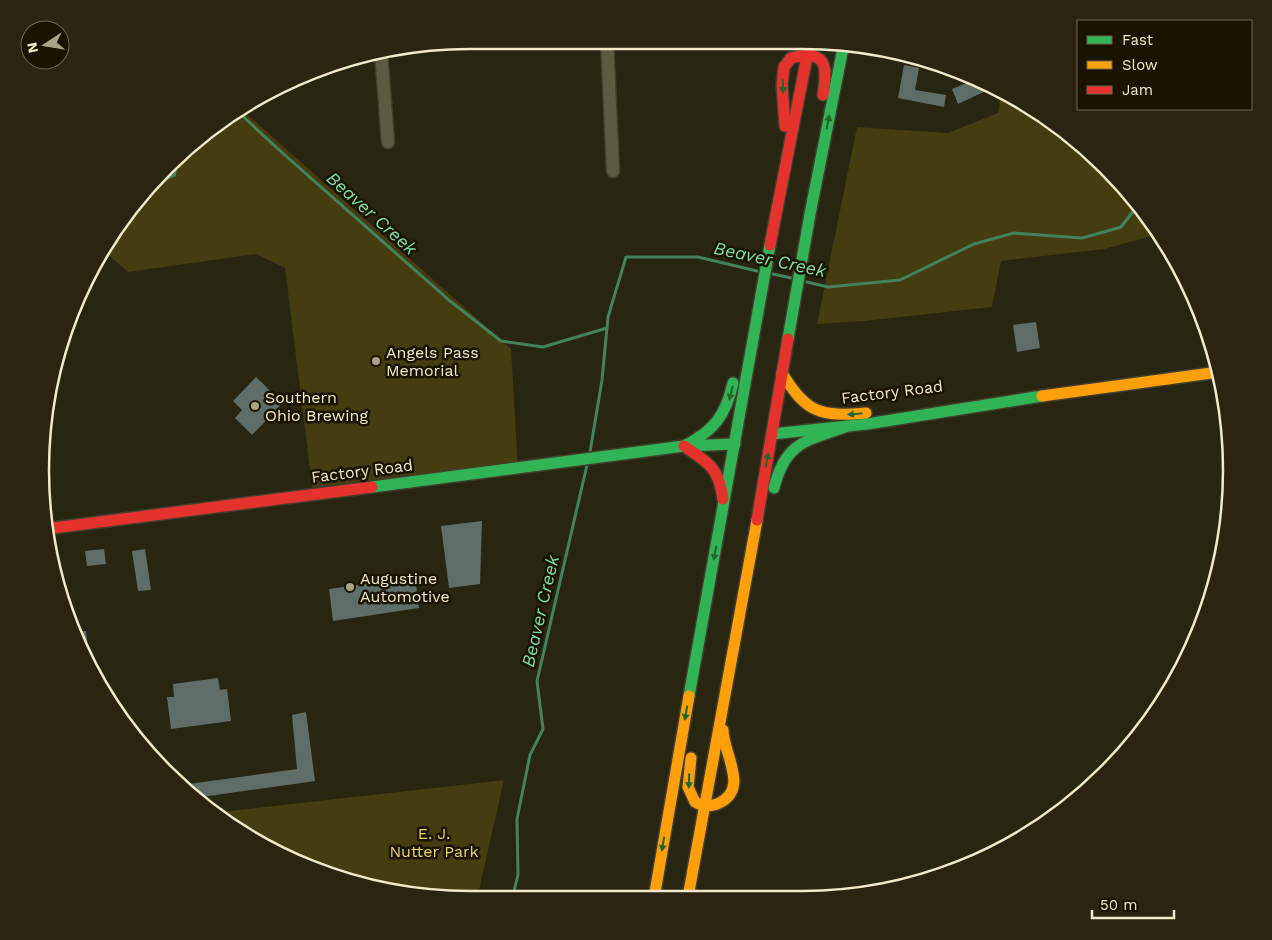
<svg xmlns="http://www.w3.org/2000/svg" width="1272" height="940" font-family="'Work Sans',sans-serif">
  <rect width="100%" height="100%" fill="#282511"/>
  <g fill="#453c10">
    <path d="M1001 94 1041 112 1143 208 1159 234 1104 249 1001 261 992 307 865 321 817 324 857 127 948 133 998 113Z"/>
    <path d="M240 108 511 349 518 468 313 494 285 268 256 254 128 272 104 251 147 187 231 112Z"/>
    <path d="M504 780 477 899H442L358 885 280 856 212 813Z"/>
  </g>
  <path fill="#43825d" d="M175 162 177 164 176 176 144 190Z"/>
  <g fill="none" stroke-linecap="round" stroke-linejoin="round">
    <g stroke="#43825d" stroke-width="3">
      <path d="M236 110 278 149 450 301 501 341 543 347 607 328"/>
      <path d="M773 274 791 278"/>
      <path d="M807 282 828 287 900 280 974 244 1014 233 1082 238 1121 227 1139 204"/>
      <path d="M590 452 602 380 608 317 626 257H698L757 271"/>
      <path d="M512 899 518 875 517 819 530 755 543 729 537 681 587 465"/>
    </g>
  </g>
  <g fill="#5e6d68">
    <path d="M904 65 919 68 915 90 946 95 944 107 898 98Z"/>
    <path d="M971 81 990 89 958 104 952 89Z"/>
    <path d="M1036 322 1040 348 1017 352 1013 325Z"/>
    <path d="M256 377 283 403 252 435 235 418 242 410 233 401Z"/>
    <path d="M482 521 480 584 449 588 441 526Z"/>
    <path d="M104 549 106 564 87 566 85 551Z"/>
    <path d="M145 549 151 590 138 591 132 551Z"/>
    <path d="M415 577 419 608 333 621 329 589Z"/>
    <path d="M86 631 90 664 75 639 74 632Z"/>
    <path d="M218 678 220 690 227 689 231 721 171 729 167 697H174L173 684Z"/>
    <path d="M306 712 315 781 195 798 182 785 297 769 292 715Z"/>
  </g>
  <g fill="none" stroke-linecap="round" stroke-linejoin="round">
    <defs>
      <g id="street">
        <path d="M607 40 613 171"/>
        <path d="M381 52 388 142"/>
      </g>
      <g id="fast">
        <path d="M788 339 810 214 844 43"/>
        <path d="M772 434 867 424 1042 396"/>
        <path d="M684 446C714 431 726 415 733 383"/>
        <path d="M372 487 684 446 735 444"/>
        <path d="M774 488C785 443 805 441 845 427"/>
        <path d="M689 696 770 245"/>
      </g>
      <g id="slow">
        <path d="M782 373C806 413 821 417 866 413"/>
        <path d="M1042 396 1219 372"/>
        <path d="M691 758 688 787 695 802C702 806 709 807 717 804 751 790 723 754 723 730"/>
        <path d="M688 897 757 520"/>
        <path d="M654 898 689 696"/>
      </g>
      <g id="jam">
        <path d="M785 126 782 85 784 67 791 58C826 49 828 65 823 95"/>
        <path d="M770 245 810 41"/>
        <path d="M684 446C709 463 719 468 723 499"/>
        <path d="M757 520 788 339"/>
        <path d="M45 529 372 487"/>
      </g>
    </defs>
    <use href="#street" stroke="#423e2f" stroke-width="15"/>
    <use href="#fast" stroke="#423e2f" stroke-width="14"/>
    <use href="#slow" stroke="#423e2f" stroke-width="14"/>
    <use href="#jam" stroke="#423e2f" stroke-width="14"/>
    <use href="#street" stroke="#5e5a42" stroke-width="12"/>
    <use href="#fast" stroke="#30b455" stroke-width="11"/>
    <use href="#slow" stroke="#ff9f0a" stroke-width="11"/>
    <use href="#jam" stroke="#e5322d" stroke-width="11"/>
  </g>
  <defs><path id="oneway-solid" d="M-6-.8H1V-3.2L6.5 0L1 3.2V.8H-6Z" transform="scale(1.25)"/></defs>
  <g fill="#24642a">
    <use href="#oneway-solid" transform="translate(783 86) rotate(89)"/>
    <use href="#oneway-solid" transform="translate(828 122) rotate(-79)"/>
    <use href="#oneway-solid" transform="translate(731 393) rotate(104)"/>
    <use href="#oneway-solid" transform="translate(855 414) rotate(174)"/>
    <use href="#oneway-solid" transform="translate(767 460) rotate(-80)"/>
    <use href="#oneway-solid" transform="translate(715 553) rotate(100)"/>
    <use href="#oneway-solid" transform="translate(686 713) rotate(100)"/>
    <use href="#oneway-solid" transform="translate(689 781) rotate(91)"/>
    <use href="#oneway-solid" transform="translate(663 844) rotate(99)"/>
  </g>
  <g fill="#aba489" stroke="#191300" stroke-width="2">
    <circle cx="376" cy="361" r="5"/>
    <circle cx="255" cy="406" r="5"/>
    <circle cx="350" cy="587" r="5"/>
  </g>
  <g text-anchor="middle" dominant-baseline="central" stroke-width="5" stroke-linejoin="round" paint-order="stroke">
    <g font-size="16" fill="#f1e9c9" stroke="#191300" text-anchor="start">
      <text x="386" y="352">Angels Pass<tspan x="386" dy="18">Memorial</tspan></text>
      <text x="265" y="397">Southern<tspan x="265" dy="18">Ohio Brewing</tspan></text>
      <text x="360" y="578">Augustine<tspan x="360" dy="18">Automotive</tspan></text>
    </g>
    <g font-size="16" fill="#f1e9c9" stroke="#191300">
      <text transform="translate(892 392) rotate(-7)">Factory Road</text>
      <text transform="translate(362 471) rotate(-7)">Factory Road</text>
    </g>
    <g font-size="16" fill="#ead470" stroke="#191300">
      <text x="434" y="833">E. J.<tspan x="434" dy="18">Nutter Park</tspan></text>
    </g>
    <g font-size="18" font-style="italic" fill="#7edea6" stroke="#191300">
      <text transform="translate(372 213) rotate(42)">Beaver Creek</text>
      <text transform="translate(770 259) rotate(12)">Beaver Creek</text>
      <text transform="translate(540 611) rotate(-77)">Beaver Creek</text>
    </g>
  </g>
  <path d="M0 0H1272V940H0ZM470 49H802A421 421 0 0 1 1223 470V470A421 421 0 0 1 802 891H470A421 421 0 0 1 49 470V470A421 421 0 0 1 470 49Z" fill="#2a2410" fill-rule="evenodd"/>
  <path fill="none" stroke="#f1e9c9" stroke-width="2.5" d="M470 49H802A421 421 0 0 1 1223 470V470A421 421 0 0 1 802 891H470A421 421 0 0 1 49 470V470A421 421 0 0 1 470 49Z"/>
  <rect x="1077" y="20" width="175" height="90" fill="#191300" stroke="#6f6950"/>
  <rect x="1087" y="36" width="25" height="8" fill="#30b455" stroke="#6f6950"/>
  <text x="1122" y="45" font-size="15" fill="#f1e9c9">Fast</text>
  <rect x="1087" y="61" width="25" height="8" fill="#ff9f0a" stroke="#6f6950"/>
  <text x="1122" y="70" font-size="15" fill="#f1e9c9">Slow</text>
  <rect x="1087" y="86" width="25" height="8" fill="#e5322d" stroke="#6f6950"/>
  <text x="1122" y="95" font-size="15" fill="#f1e9c9">Jam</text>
  <g transform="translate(45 45) rotate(258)"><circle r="24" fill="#191300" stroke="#6f6950"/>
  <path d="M0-4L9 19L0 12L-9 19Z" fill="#aba489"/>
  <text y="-8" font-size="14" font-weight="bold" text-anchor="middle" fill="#f1e9c9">N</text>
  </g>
  <path d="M1092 910v8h82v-8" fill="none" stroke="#f1e9c9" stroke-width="2.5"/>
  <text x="1100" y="910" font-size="15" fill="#f1e9c9" stroke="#191300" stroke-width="4" paint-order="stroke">50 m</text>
</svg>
